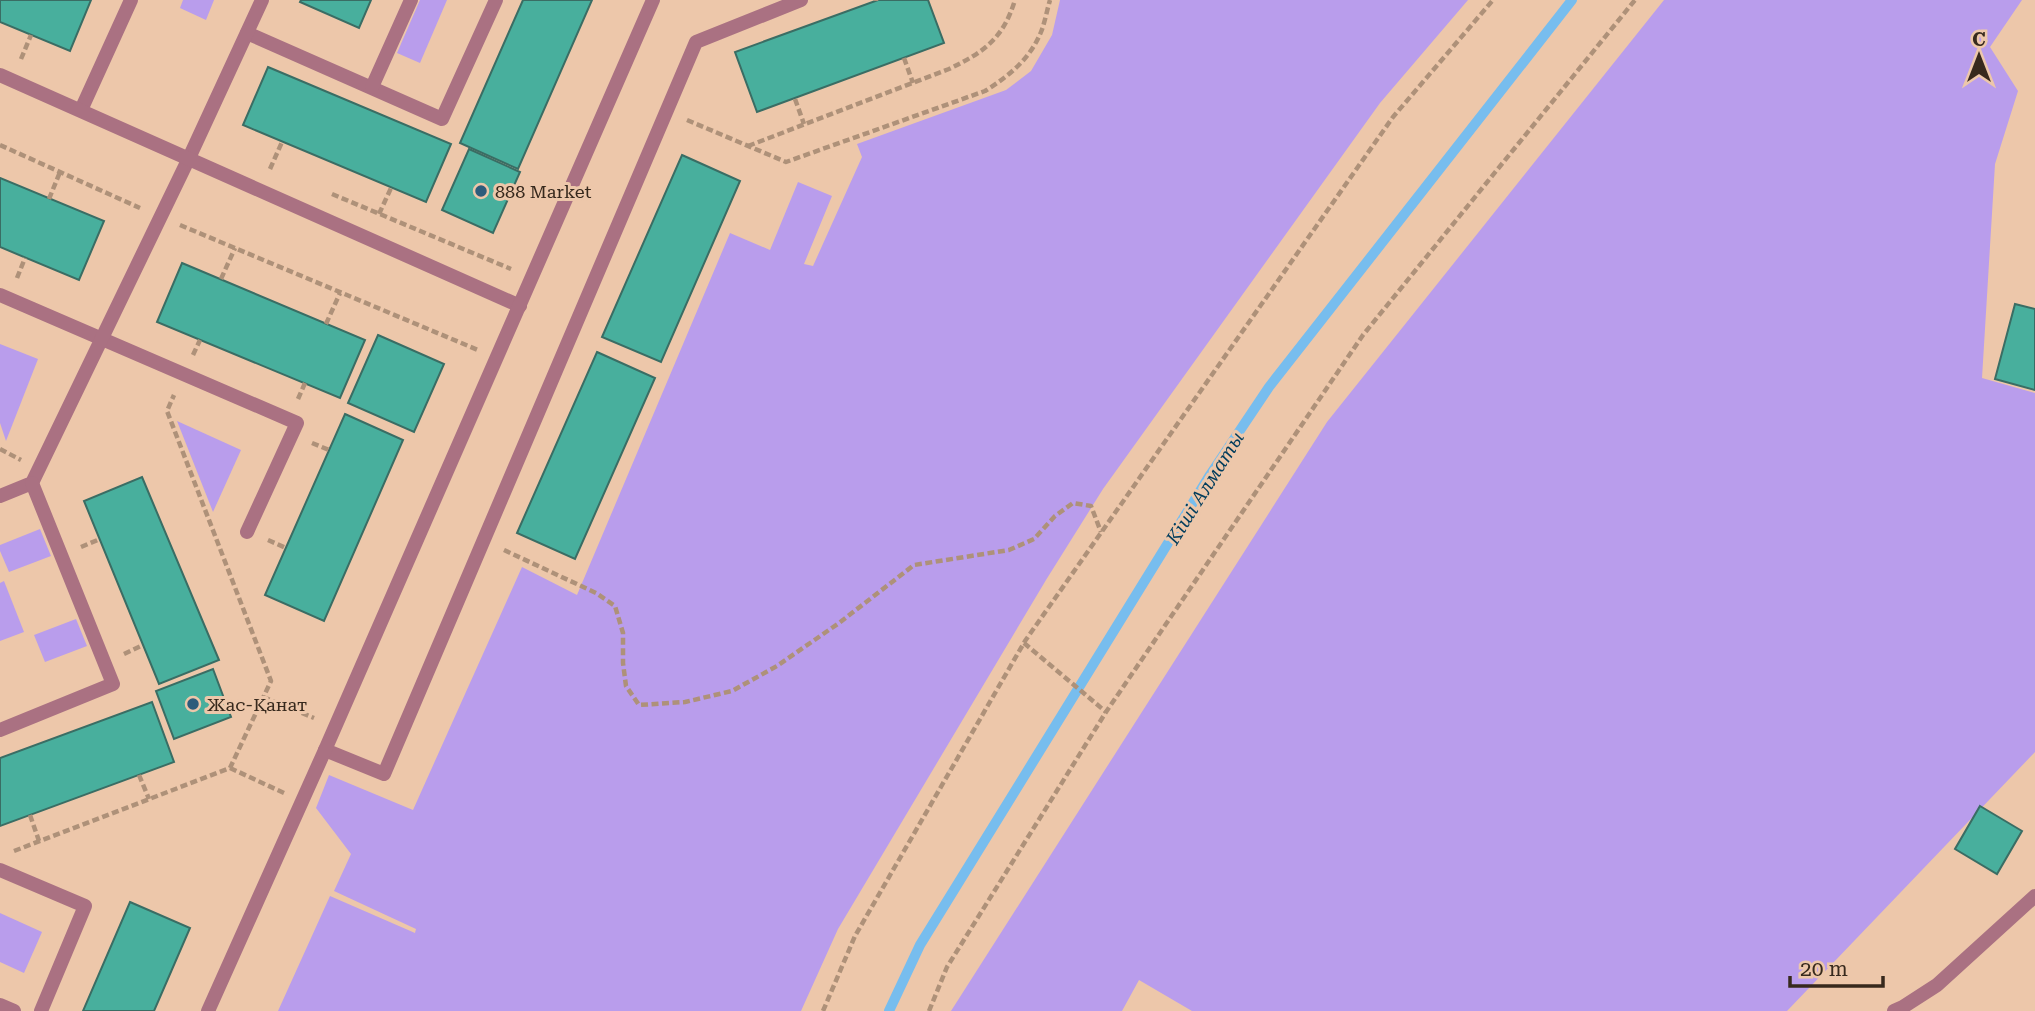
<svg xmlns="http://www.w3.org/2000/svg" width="2035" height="1011" font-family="'Roboto Serif',serif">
  <rect width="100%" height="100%" fill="#edc7aa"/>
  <g fill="#b99dec">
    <path d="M183 0H214L206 20 180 8Z"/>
    <path d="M420 0H447L420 63 397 53Z"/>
    <path d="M1060 0H1468L1380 103 1103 489 1046 580 838 929 801 1011H278L330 896 415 933 416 929 334 891 351 854 316 808 329 775 413 810 522 567 577 595 730 233 770 250 798 182 832 196 804 264 813 266 862 157 857 144 1006 90 1031 71 1052 35Z"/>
    <path d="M1664 0H2022L1990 47 2018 91 1995 164 1982 378 2035 393V752L1787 1011H1192L1139 980 1122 1011H951L1327 422Z"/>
    <path d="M0 344 38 359 6 441 0 423Z"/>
    <path d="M177 421 241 450 213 512Z"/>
    <path d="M40 529 51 556 9 572 0 551V545Z"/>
    <path d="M4 581 24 632 0 641V583Z"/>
    <path d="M76 619 87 646 45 662 34 635Z"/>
    <path d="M0 913 42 932 24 973 0 962Z"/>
  </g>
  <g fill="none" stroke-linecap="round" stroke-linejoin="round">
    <path stroke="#77bdee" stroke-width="10" d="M889 1011 920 945 1210 475 1269 387 1572 0"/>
  </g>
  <g fill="#48af9d" stroke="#3a6d64" stroke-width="2">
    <path d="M0 0H91L70 51 0 22Z"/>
    <path d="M301 0H371L359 28 300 2Z"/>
    <path d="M523 0H592L518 169 460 143Z"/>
    <path d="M928 0 944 43 757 112 735 52 878 0Z"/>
    <path d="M268 67 451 144 426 202 243 125Z"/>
    <path d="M469 149 520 172 493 233 442 210Z"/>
    <path d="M682 155 740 181 661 362 602 337Z"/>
    <path d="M0 178 104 221 79 280 0 247Z"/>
    <path d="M182 263 365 340 340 398 157 322Z"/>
    <path d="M2015 304 2035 309V390L1995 379Z"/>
    <path d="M378 335 444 364 414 432 348 403Z"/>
    <path d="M597 352 655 378 575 559 517 533Z"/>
    <path d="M345 414 403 440 324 621 265 595Z"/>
    <path d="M142 477 219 660 159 684 84 501Z"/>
    <path d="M213 669 231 717 174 739 156 691Z"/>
    <path d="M152 702 174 762 0 826V758Z"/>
    <path d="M1980 806 2022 831 1997 874 1955 849Z"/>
    <path d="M130 902 190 928 154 1011H83Z"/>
  </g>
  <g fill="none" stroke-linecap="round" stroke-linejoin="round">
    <g stroke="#ae9179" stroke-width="4.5" stroke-dasharray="7 3.5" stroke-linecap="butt">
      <path d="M876 0V1"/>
      <path d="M904 58 913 83"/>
      <path d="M21 59 31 35"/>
      <path d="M795 99 804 124"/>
      <path d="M687 120 786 162 985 91C1009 76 1030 59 1041 32 1045 22 1047 10 1050 0"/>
      <path d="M0 145 140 208"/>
      <path d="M748 146 949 69C984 52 1003 39 1015 0"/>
      <path d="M270 169 282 142"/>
      <path d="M332 194 511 269"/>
      <path d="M49 199 60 172"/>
      <path d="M379 214 391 188"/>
      <path d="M180 225 478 350"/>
      <path d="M17 278 25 258"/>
      <path d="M221 279 235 248"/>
      <path d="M326 324 340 293"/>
      <path d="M193 355 200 340"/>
      <path d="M298 399 305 383"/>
      <path d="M312 443 329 450"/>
      <path d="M0 449 21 460"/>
      <path d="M268 540 286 548"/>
      <path d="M81 547 100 539"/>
      <path d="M504 550 596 593 615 606 623 633V663L626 686 639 705 685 702 732 691 777 666 839 623 914 565 1009 550 1034 539 1055 516 1073 503 1091 506 1101 532"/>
      <path d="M1024 643 1106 712"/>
      <path d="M124 654 143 645"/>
      <path d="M263 697 314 718"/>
      <path d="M230 768 284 793"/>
      <path d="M139 775 149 799"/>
      <path d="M30 815 39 841"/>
      <path d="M14 851 230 768 271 681 167 411 174 395"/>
      <path d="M823 1011 855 936 1025 641 1393 117 1493 0"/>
      <path d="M929 1011 947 967 1106 712 1363 335 1635 0"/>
    </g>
    <g stroke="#aa7182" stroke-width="14">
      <path d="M247 33 442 119 496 0"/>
      <path d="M372 87 411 0"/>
      <path d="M81 110 131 0"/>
      <path d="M0 295 297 423 247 532"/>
      <path d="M0 496 32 483 189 158 262 0"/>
      <path d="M0 730 113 684 32 483"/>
      <path d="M325 750 384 774 696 42 801 0"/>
      <path d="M0 870 85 906 41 1011"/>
      <path d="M0 1005 14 1011"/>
      <path d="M1894 1011 1903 1007 1937 985 2035 896"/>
    </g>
    <g stroke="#aa7182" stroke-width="14">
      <path d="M0 75 520 306"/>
      <path d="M208 1011 325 750 653 0"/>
    </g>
  </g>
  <g fill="#2e5c7b" stroke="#edc7aa" stroke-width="2.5">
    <circle cx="481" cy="191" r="7"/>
    <circle cx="193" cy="704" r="7"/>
  </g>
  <g text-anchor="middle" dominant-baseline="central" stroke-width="6" stroke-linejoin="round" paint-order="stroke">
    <g font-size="18" fill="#37291d" stroke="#edc7aa" text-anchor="start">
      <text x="495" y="191">888 Market</text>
      <text x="207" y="704">Жас-Қанат</text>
    </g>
    <g font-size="19" font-style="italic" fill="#003c5c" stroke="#edc7aa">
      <text transform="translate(1205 488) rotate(-58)">Кіші Алматы</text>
    </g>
  </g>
  <g transform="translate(1979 56)" stroke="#edc7aa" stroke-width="5" paint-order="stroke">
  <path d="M0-5L12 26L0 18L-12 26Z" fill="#37291d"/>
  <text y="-10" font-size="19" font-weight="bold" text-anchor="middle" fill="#37291d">С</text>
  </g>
  <path d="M1790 976v10h93v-10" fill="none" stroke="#37291d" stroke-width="3.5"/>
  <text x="1800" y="976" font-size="21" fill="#37291d" stroke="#edc7aa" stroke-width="5" paint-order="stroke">20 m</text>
</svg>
